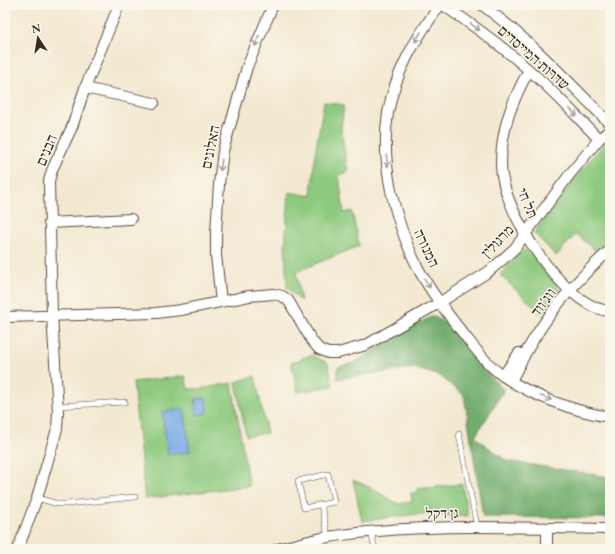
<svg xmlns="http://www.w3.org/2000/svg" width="615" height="554" font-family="'EB Garamond','Frank Ruhl Libre',serif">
  <rect width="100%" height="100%" fill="#fbf7ec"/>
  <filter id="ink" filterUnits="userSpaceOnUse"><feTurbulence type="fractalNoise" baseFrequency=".025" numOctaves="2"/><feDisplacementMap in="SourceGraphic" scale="8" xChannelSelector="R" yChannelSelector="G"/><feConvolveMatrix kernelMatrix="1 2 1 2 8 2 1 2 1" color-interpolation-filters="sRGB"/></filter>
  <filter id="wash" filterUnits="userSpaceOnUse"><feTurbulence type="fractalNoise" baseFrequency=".012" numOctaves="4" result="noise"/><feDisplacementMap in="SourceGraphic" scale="16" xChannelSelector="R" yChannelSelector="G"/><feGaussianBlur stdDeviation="0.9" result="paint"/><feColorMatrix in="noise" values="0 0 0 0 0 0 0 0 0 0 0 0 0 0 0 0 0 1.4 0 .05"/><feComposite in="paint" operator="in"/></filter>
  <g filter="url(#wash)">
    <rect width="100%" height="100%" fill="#f3e9d1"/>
    <g fill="#8dc97e" stroke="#647a4e">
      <path d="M324 102 344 105 341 129 348 172 339 175 344 213 352 211 359 246 296 272 301 301 287 288 285 247 289 192 311 196 315 154Z"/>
      <path d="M610 139V239L596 251 576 234 556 256 534 233 574 179 603 145Z"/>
      <path d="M526 249 531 250 560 290 559 295 542 314 500 275 521 252Z"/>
      <path d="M311 355 328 363 333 386 298 392 291 363Z"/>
      <path d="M185 376 188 389H200L232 383 249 486 145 499 133 382Z"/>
      <path d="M255 376 267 433 246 436 236 382Z"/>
      <path d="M353 480 373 489 398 504 412 502 411 493H418L417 489 462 484 468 516 419 514 362 521Z"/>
    </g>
    <path fill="#72ad6d" stroke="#566c46" d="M433 316 448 325 483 369 504 390 475 437 507 461 610 477V518L483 517 464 395 440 376 414 368 337 379 338 367 354 363 404 331Z"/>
    <g fill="#7cace6" stroke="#5c6b82">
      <path d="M206 398 208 413 197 415 195 399Z"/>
      <path d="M184 409 190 452 168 455 162 412Z"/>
    </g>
  </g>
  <g filter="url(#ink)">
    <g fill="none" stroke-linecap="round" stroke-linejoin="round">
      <defs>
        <g id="service">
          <path d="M57 406 125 402"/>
          <path d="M459 434 477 527"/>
          <path d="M328 474 334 502 304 508 298 481Z"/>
          <path d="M37 498 58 504H67L135 497"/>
          <path d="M321 504 328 537"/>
          <path d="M371 532 375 549"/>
        </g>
        <g id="minor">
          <path d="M440 5C416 38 395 72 388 113 380 164 395 222 418 268 430 291 446 312 462 332 474 347 487 365 503 376 532 396 576 412 610 417"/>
          <path d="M443 5C473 25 502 46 529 70 554 91 576 116 599 139"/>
          <path d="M482 5C530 40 569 82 610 124"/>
          <path d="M529 70C512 101 501 129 501 165 501 209 563 308 610 311"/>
          <path d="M85 88 154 103"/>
          <path d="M49 223 131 219"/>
          <path d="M221 302 216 255V233L219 184 223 151 247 67 273 5"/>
          <path d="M5 317 156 313 181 310 249 296 273 294 282 296 288 300 312 341 319 349 328 353H338L366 345 439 303 488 272 502 260 515 248 570 174 599 139 610 130"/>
          <path d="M503 376 519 353"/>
          <path d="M511 381C519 366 526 351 535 337 554 306 583 274 610 250"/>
          <path d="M18 549 37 498 57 429 58 411 52 315 49 181 52 170 72 127 85 88 119 5"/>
          <path d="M277 549C294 545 311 540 328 537 421 522 516 528 610 529"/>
          <path d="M547 549V528"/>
        </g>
      </defs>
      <use href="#service" stroke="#574739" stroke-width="6"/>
      <use href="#minor" stroke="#574739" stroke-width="12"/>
      <use href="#service" stroke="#fff" stroke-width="5"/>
      <use href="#minor" stroke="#fff" stroke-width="10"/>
    </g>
    <defs><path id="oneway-shaft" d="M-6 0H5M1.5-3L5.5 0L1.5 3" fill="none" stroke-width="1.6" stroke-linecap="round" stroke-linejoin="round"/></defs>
    <g stroke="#a79f9a">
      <use href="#oneway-shaft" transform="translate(475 27) rotate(37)"/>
      <use href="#oneway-shaft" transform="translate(418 37) rotate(122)"/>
      <use href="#oneway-shaft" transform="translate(257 41) rotate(111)"/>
      <use href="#oneway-shaft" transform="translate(573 112) rotate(45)"/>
      <use href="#oneway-shaft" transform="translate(387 161) rotate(84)"/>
      <use href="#oneway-shaft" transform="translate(221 165) rotate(98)"/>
      <use href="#oneway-shaft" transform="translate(427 283) rotate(59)"/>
      <use href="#oneway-shaft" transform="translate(546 398) rotate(22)"/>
    </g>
  </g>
  <g text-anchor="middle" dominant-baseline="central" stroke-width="3" stroke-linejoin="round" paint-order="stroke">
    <g font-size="15" fill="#3b2a1e" stroke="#fbf7ec">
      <text transform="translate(534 57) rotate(41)">שדרות המייסדים</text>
      <text transform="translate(210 147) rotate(-78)">האלונים</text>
      <text transform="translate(46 150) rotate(-67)">הבנים</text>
      <text transform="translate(528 203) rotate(67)">תל חי</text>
      <text transform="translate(497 241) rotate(-46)">מרגולין</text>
      <text transform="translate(427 248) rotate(65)">המנורה</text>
      <text transform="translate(543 302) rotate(-53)">ווג'ווד</text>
      <text transform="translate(442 513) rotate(-2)">גן דקל</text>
    </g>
  </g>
  <rect width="615" height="554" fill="none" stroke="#fbf7ec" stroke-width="20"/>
  <g transform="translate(38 38) rotate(348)" stroke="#fbf7ec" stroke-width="3" paint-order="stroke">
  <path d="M0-3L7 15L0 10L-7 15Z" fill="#3b2a1e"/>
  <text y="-6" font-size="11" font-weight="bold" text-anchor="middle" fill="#3b2a1e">N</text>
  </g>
</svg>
